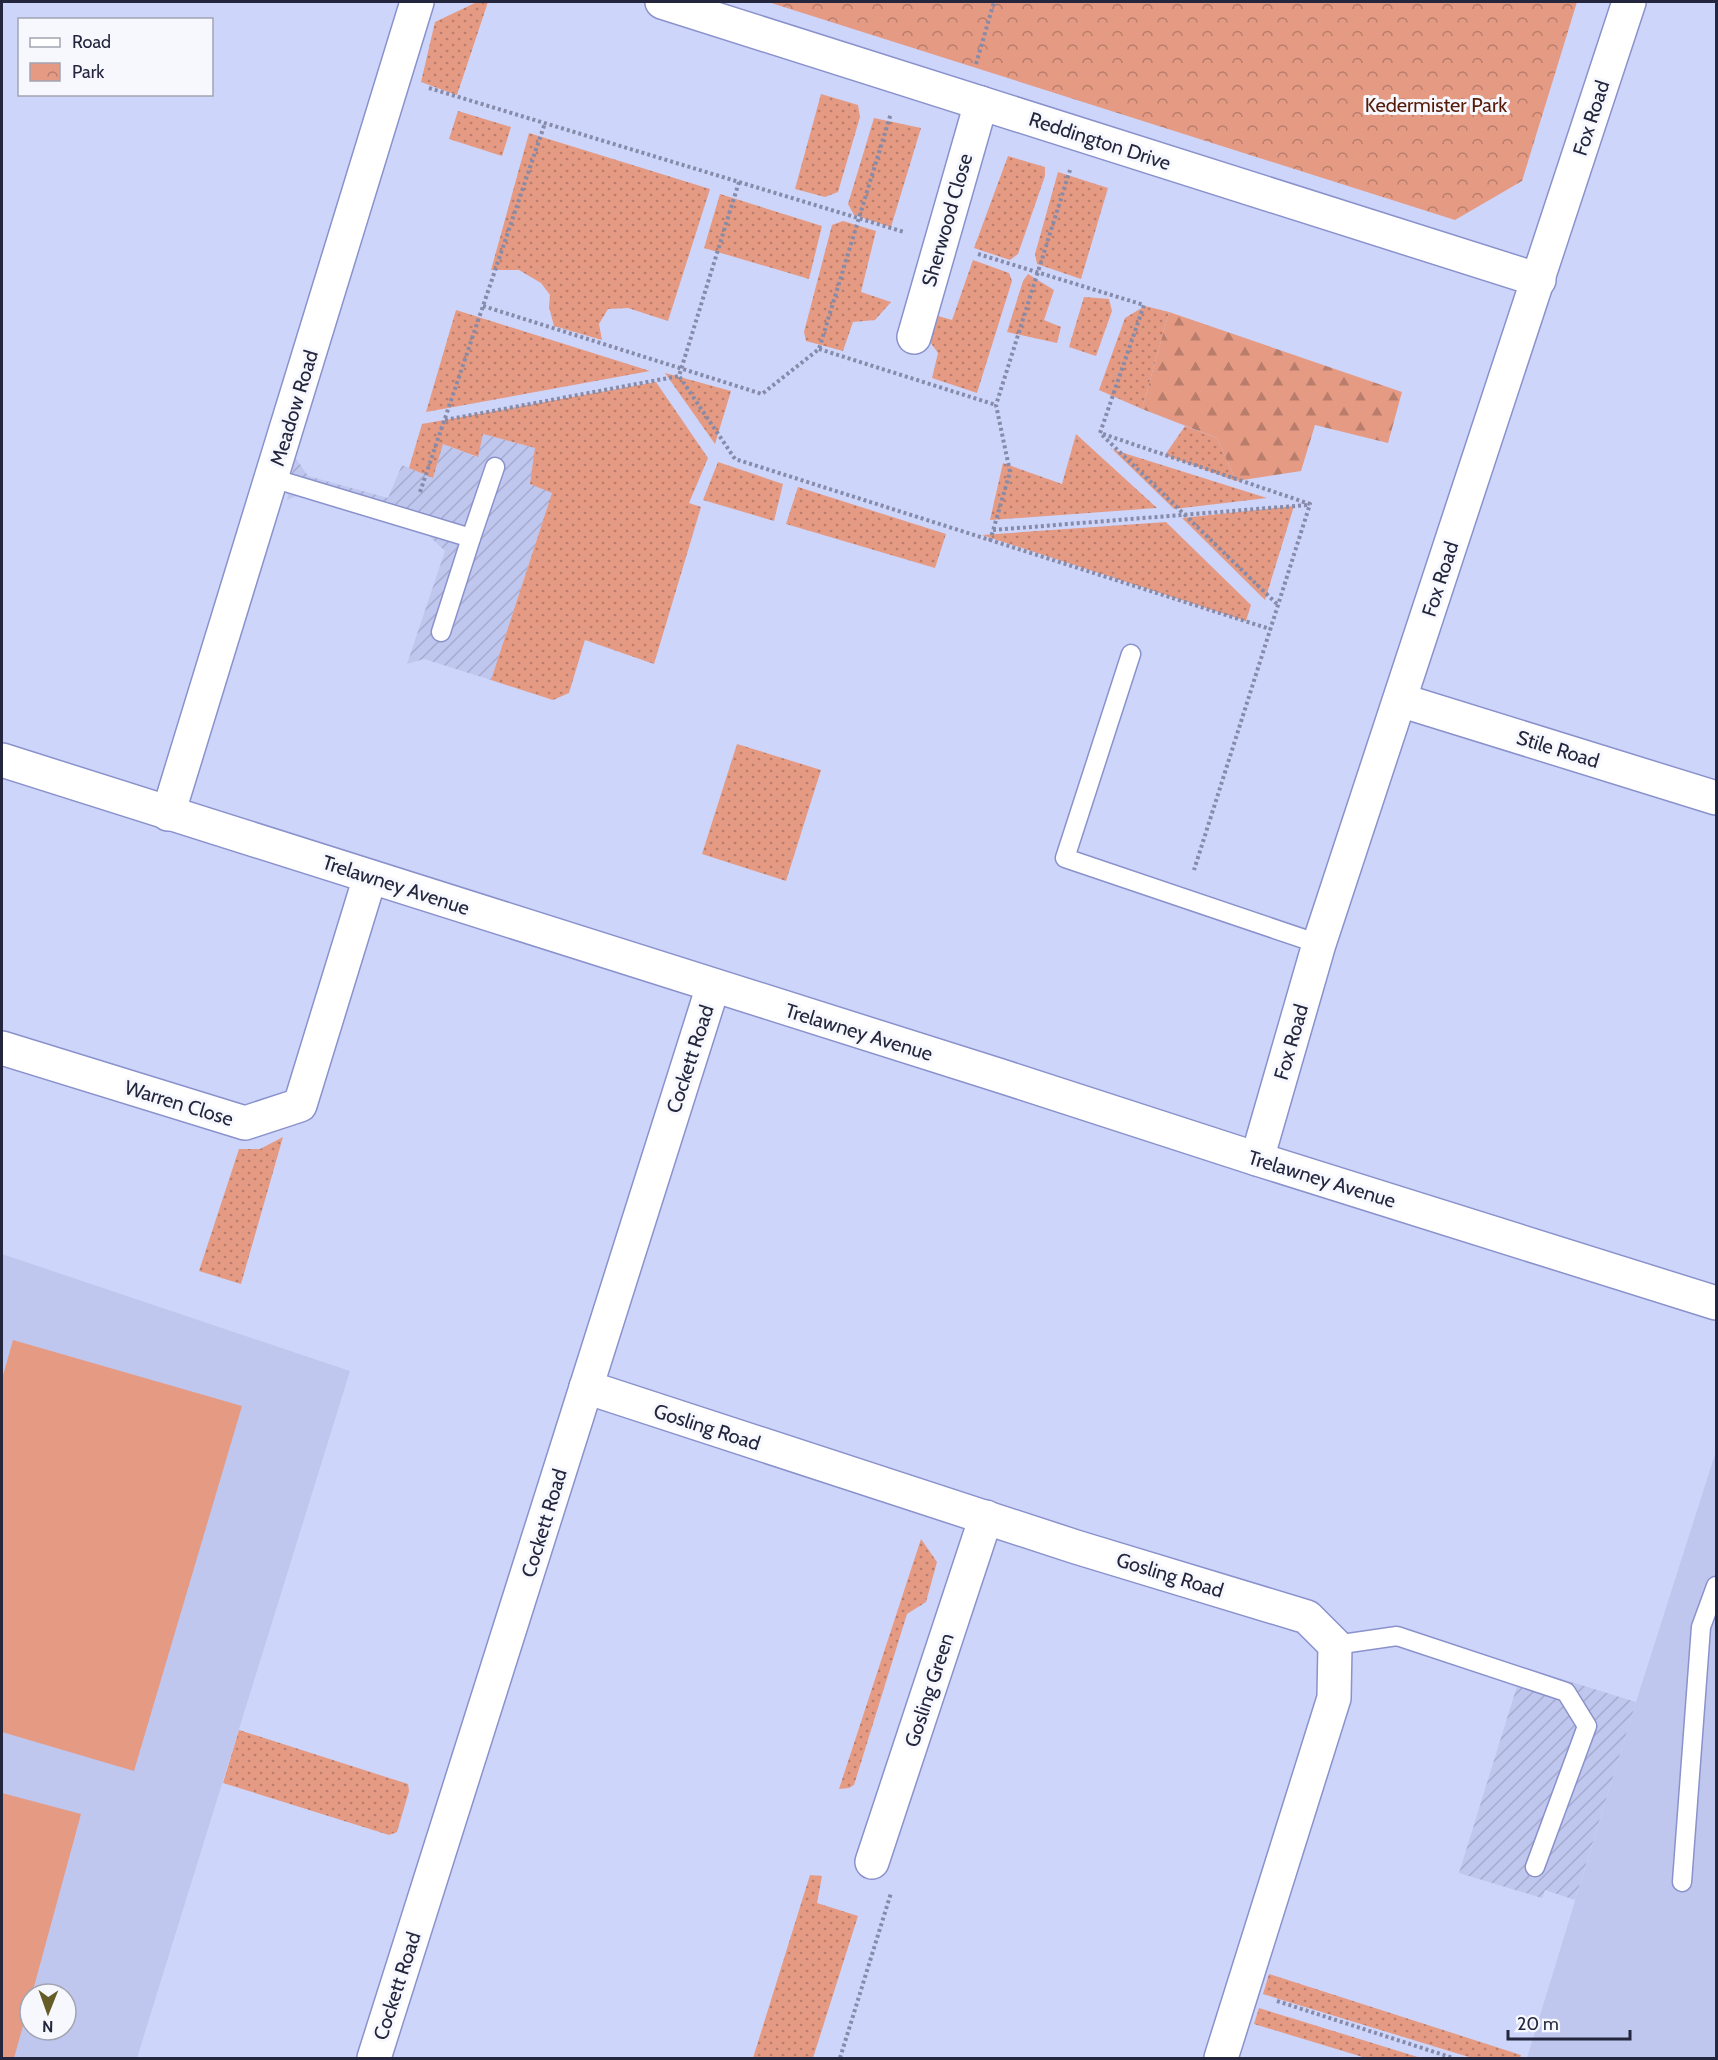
<svg xmlns="http://www.w3.org/2000/svg" width="1718" height="2060" font-family="Cabin,sans-serif">
  <defs>
    <pattern id="industrial-furrows" width="10" height="10" patternUnits="userSpaceOnUse" patternTransform="scale(1.5)"><rect width="10" height="10" fill="#c0c7ef"/><path d="M-1 1l2-2M0 10L10 0M9 11l2-2" fill="none" stroke="#a5abce"/></pattern>
    <pattern id="grass-dots" width="8" height="8" patternUnits="userSpaceOnUse" patternTransform="scale(1.5)"><rect width="8" height="8" fill="#e59a83"/><path d="M2 2h.1M6 6h.1" fill="none" stroke="#b97d6c" stroke-width="1.8" stroke-linecap="round"/></pattern>
    <pattern id="forest-firs" width="22" height="20" patternUnits="userSpaceOnUse" patternTransform="scale(1.5)"><rect width="22" height="20" fill="#e59a83"/><path d="M5 1l3.5 6h-7zM16 11l3.5 6h-7z" fill="#b97d6c"/></pattern>
    <pattern id="park-crowns" width="20" height="18" patternUnits="userSpaceOnUse" patternTransform="scale(1.5)"><rect width="20" height="18" fill="#e59a83"/><path d="M2 6a3 3 0 1 1 6 0M12 15a3 3 0 1 1 6 0" fill="none" stroke="#b97d6c"/></pattern>
  </defs>
  <rect width="100%" height="100%" fill="#ced5fa"/>
  <g fill="#c0c7ef" fill-rule="evenodd">
    <path d="M2 1254 350 1371 137 2058H2ZM30 1994H66V2030H30Z"/>
    <path d="M1716 1451V2058H1527L1636 1702Z"/>
  </g>
  <g fill="url(#industrial-furrows)">
    <path d="M483 434 535 448 552 493 491 680 424 659 407 664 445 551 428 535 302 494 287 500 295 457 308 476 388 498 402 465 433 478 443 444 477 457Z"/>
    <path d="M1523 1667 1636 1702 1575 1900 1545 1890 1542 1898 1459 1873Z"/>
  </g>
  <g fill="url(#grass-dots)">
    <path d="M477 2H488L457 95 421 82 435 22Z"/>
    <path d="M821 94 858 105 860 117 838 192 825 197 795 189Z"/>
    <path d="M458 111 511 127 502 156 449 139Z"/>
    <path d="M874 118 921 128 891 227 854 215 848 204Z"/>
    <path d="M529 133 710 189 668 321 628 308 608 309 599 324 602 340 554 326 549 307 550 295 541 283 519 270H491Z"/>
    <path d="M1008 156 1045 167V176L1018 254 1010 260 974 248Z"/>
    <path d="M1058 172 1108 188 1081 279 1037 264 1035 254Z"/>
    <path d="M720 194 822 226 809 279 704 248Z"/>
    <path d="M843 221 876 231 861 292 891 302 875 320 853 322 843 351 806 341 804 332 832 225Z"/>
    <path d="M973 260 1009 273 1012 281 977 393 932 378 938 353 923 332 921 311 952 320Z"/>
    <path d="M1028 274 1054 290 1044 320 1061 327 1057 343 1007 332 1023 281Z"/>
    <path d="M1084 297 1109 299 1112 311 1096 356 1069 347Z"/>
    <path d="M1145 306 1169 312 1142 409 1099 390 1125 318Z"/>
    <path d="M456 310 650 371 426 412Z"/>
    <path d="M665 373 731 391 715 444Z"/>
    <path d="M656 382 708 458 689 503 701 507 654 664 585 640 569 693 553 700 491 680 552 493 530 484 535 448 483 434 478 457 443 444 433 478 409 468 422 424Z"/>
    <path d="M1185 426 1217 438 1236 481 1165 455Z"/>
    <path d="M1076 434 1157 508 990 520 1003 463 1062 484Z"/>
    <path d="M1111 448V449L1267 498 1174 509Z"/>
    <path d="M718 462 783 484 774 521 703 500Z"/>
    <path d="M798 487 946 534 935 568 786 524Z"/>
    <path d="M1294 506 1265 600 1182 518Z"/>
    <path d="M1166 522 1251 605 1246 621 982 535Z"/>
    <path d="M737 744 821 770 786 881 702 854Z"/>
    <path d="M283 1137 241 1284 199 1271 239 1149H260Z"/>
    <path d="M921 1539 937 1562 926 1602 907 1614 854 1785 849 1788 839 1789Z"/>
    <path d="M239 1730 408 1784 409 1791 397 1832 389 1835 223 1783Z"/>
    <path d="M810 1875 822 1876 817 1903 858 1916 813 2058H753Z"/>
    <path d="M1269 1974 1521 2055 1520 2058H1472L1263 1994Z"/>
    <path d="M1259 2008 1421 2058H1366L1254 2024Z"/>
  </g>
  <path fill="url(#forest-firs)" d="M1169 312 1402 392 1388 443 1315 425 1301 471 1236 481 1217 438 1142 409Z"/>
  <path fill="url(#park-crowns)" d="M768 2H1577L1522 181 1455 220Z"/>
  <g fill="#e59a83">
    <path d="M13 1340 242 1406 134 1771 2 1732V1379Z"/>
    <path d="M2 1793 81 1814 32 1994H30V2001L14 2058H2Z"/>
  </g>
  <g fill="none" stroke-linecap="round" stroke-linejoin="round">
    <defs>
      <g id="lane">
        <path d="M272 478 471 538 441 632"/>
        <path d="M471 538 495 467"/>
        <path d="M1131 654 1065 858 1319 944"/>
        <path d="M1335 1645 1397 1636 1566 1692 1587 1726 1535 1867"/>
        <path d="M1682 1882 1701 1627 1716 1586"/>
      </g>
      <g id="street">
        <path d="M662 2 1539 280"/>
        <path d="M914 337 981 103"/>
        <path d="M1400 700 1716 798"/>
        <path d="M2 760 1001 1076 1257 1159 1716 1303"/>
        <path d="M168 814 417 2"/>
        <path d="M2 1048 245 1123 300 1105 370 877"/>
        <path d="M1257 1159 1319 944 1629 2"/>
        <path d="M586 1387 1076 1547 1307 1617 1335 1645 1334 1698 1221 2058"/>
        <path d="M872 1862 986 1517"/>
        <path d="M374 2058C489 1702 600 1344 713 986"/>
      </g>
    </defs>
    <use href="#lane" stroke="#8a92cc" stroke-width="21"/>
    <use href="#street" stroke="#8a92cc" stroke-width="36"/>
    <g stroke="#868baa" stroke-width="4" stroke-dasharray="3 3" stroke-linecap="butt">
      <path d="M976 64 994 2"/>
      <path d="M429 88 904 232"/>
      <path d="M739 182 679 376 735 459 1270 629"/>
      <path d="M978 254 1144 305 1100 433 1278 605"/>
      <path d="M483 306 762 394 819 349 891 113"/>
      <path d="M819 349 996 405"/>
      <path d="M445 420 679 376"/>
      <path d="M1103 434 1310 504 1194 870"/>
      <path d="M420 492 545 123"/>
      <path d="M993 530 1307 505"/>
      <path d="M990 541 1010 472 996 405 1070 170"/>
      <path d="M1277 2001 1453 2058"/>
      <path d="M840 2058 891 1893"/>
    </g>
    <use href="#lane" stroke="#fff" stroke-width="18"/>
    <use href="#street" stroke="#fff" stroke-width="33"/>
  </g>
  <g text-anchor="middle" dominant-baseline="central" stroke-width="6" stroke-linejoin="round" paint-order="stroke">
    <g font-size="20" fill="#571c09" stroke="#f6f8fe">
      <text x="1436" y="105">Kedermister Park</text>
    </g>
    <g font-size="20" fill="#23263d" stroke="#f6f8fe">
      <text transform="translate(1591 118) rotate(-72)">Fox Road</text>
      <text transform="translate(1100 141) rotate(18)">Reddington Drive</text>
      <text transform="translate(947 220) rotate(-74)">Sherwood Close</text>
      <text transform="translate(294 408) rotate(-73)">Meadow Road</text>
      <text transform="translate(1440 579) rotate(-72)">Fox Road</text>
      <text transform="translate(1558 749) rotate(17)">Stile Road</text>
      <text transform="translate(396 885) rotate(18)">Trelawney Avenue</text>
      <text transform="translate(859 1032) rotate(17)">Trelawney Avenue</text>
      <text transform="translate(1291 1042) rotate(-74)">Fox Road</text>
      <text transform="translate(690 1059) rotate(-72)">Cockett Road</text>
      <text transform="translate(179 1103) rotate(17)">Warren Close</text>
      <text transform="translate(1322 1179) rotate(17)">Trelawney Avenue</text>
      <text transform="translate(707 1427) rotate(18)">Gosling Road</text>
      <text transform="translate(544 1523) rotate(-73)">Cockett Road</text>
      <text transform="translate(1170 1575) rotate(17)">Gosling Road</text>
      <text transform="translate(929 1690) rotate(-72)">Gosling Green</text>
      <text transform="translate(397 1986) rotate(-72)">Cockett Road</text>
    </g>
  </g>
  <rect width="1718" height="2060" fill="none" stroke="#23263d" stroke-width="6"/>
  <rect x="18" y="18" width="195" height="78" fill="#f6f8fe" stroke="#a2a4b1" stroke-width="1.5"/>
  <rect x="30" y="38" width="30" height="9" fill="#ffffff" stroke="#a2a4b1" stroke-width="1.5"/>
  <text x="72" y="48" font-size="18" fill="#23263d">Road</text>
  <rect x="30" y="63" width="30" height="18" fill="url(#park-crowns)" stroke="#a2a4b1" stroke-width="1.5"/>
  <text x="72" y="78" font-size="18" fill="#23263d">Park</text>
  <g transform="translate(48 2012) rotate(181)"><circle r="28" fill="#f6f8fe" stroke="#a2a4b1" stroke-width="1.5"/>
  <path d="M0-4.5L10 22L0 15L-10 22Z" fill="#665c28"/>
  <text y="-9" font-size="16" font-weight="bold" text-anchor="middle" fill="#23263d">N</text>
  </g>
  <path d="M1508 2030v9h122v-9" fill="none" stroke="#23263d" stroke-width="3"/>
  <text x="1517" y="2030" font-size="18" fill="#23263d" stroke="#f6f8fe" stroke-width="4.5" paint-order="stroke">20 m</text>
</svg>
